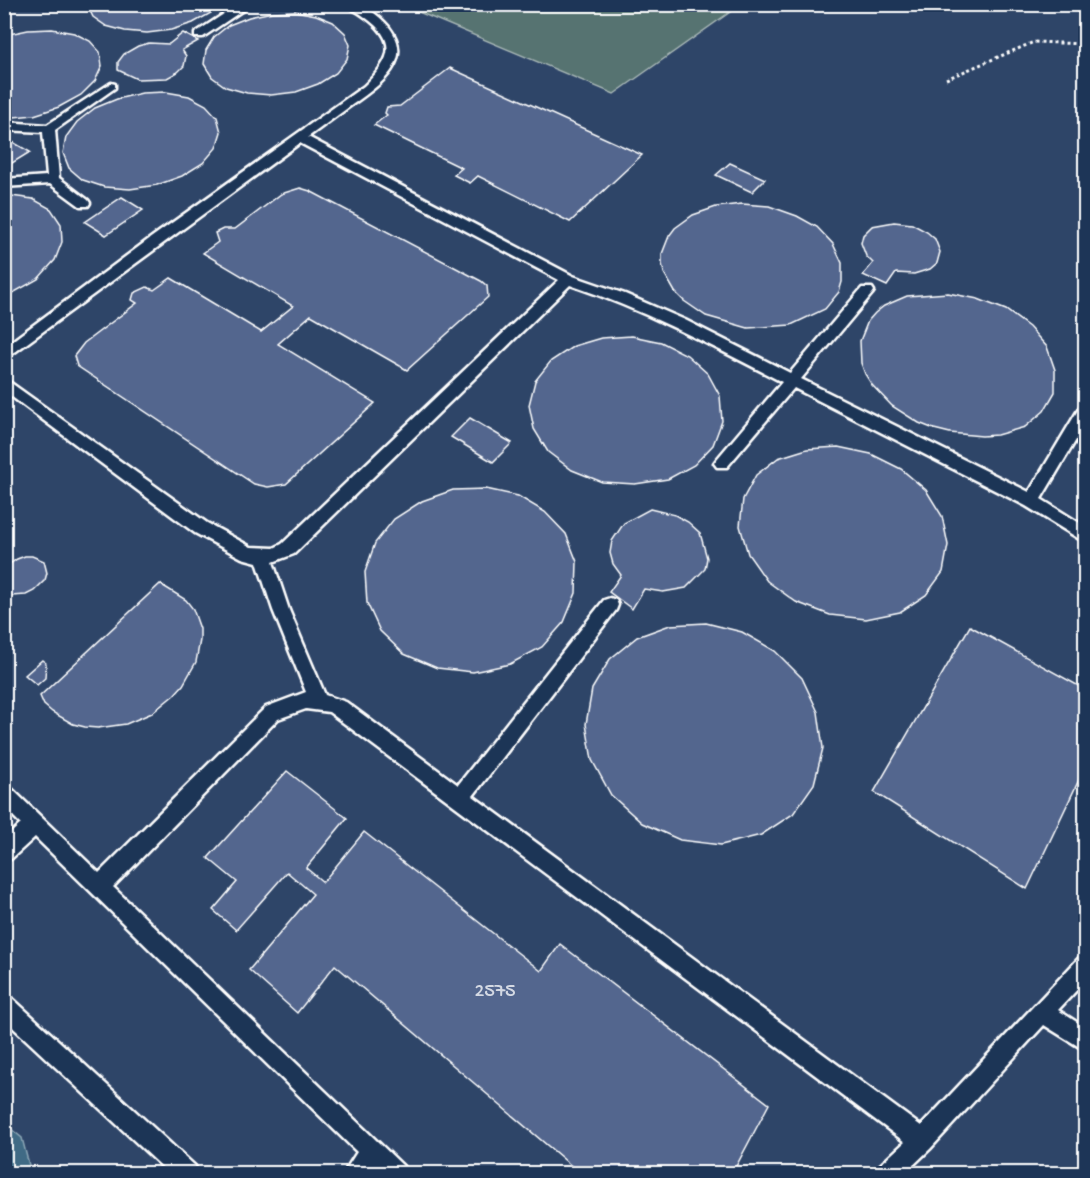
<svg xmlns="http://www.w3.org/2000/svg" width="1090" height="1178" font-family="'Gochi Hand',sans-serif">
  <rect width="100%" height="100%" fill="#1d3557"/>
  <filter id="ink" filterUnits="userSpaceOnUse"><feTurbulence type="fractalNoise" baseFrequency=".0167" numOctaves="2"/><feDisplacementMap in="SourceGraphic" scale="12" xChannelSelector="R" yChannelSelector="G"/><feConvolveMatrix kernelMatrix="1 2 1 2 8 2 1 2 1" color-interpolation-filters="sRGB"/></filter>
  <g filter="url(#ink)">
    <path fill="#2d4468" d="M5 5H402L614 94 740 5H1085V1160L1072 1174H5Z"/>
    <path fill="#567371" stroke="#aab9b8" stroke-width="1.5" d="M402 5H740L614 94Z"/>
    <path fill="#3f6a85" stroke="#8ca6b6" stroke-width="1.5" d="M5 1124 22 1138 31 1173H5Z"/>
    <g fill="#53668e" stroke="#fff" stroke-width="1.5">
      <path d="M219 4 211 13 193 23 171 30 147 33 125 31 106 26 93 17 87 5Z"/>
      <path d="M295 11 316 15 333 22 345 33 350 45 347 59 336 73 318 84 296 92 271 95 247 93 226 87 212 77 204 64 206 50 214 37 229 25 249 17 272 12Z"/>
      <path d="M52 29 74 33 90 41 100 52 102 66 95 81 81 95 59 107 34 115 4 118V35L28 30Z"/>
      <path d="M183 33 198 41 182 50 186 56 184 66 178 72 167 78 137 79 118 70V62L124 54 138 46 149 43 169 44Z"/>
      <path d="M450 68 642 155 570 222 478 176 470 183 454 175 462 168 374 125 387 115 385 113 387 107 400 106Z"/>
      <path d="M166 92 189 96 206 105 217 117 221 132 216 148 203 163 182 176 157 185 130 189 104 187 83 180 69 168 63 153 66 137 77 122 95 108 117 99 142 93Z"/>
      <path d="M4 137 30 152 4 168Z"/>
      <path d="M730 163 765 179 752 192 716 175Z"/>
      <path d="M300 188 310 191 481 281 487 286 488 297 407 370 311 315 278 344 375 403 286 484 268 487 254 484 77 366 74 356 84 343 137 303 132 300 134 293 147 287 154 290 171 278 261 332 293 306 203 253 218 242 215 233 223 229H235L281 194Z"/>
      <path d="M4 195 33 199 51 209 61 224 62 242 55 260 38 279 4 298Z"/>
      <path d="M122 197 143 210 106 235 85 222Z"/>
      <path d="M742 204 769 206 797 216 817 227 833 244 842 263V282L839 292 825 309 791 325 748 328 706 316 684 301 675 292 664 273 662 264V254L669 236 675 228 693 215 716 207Z"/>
      <path d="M894 222 912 224 927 232 935 239 940 252 937 263 930 269 914 274 896 273 887 286 863 275 873 263 866 256 861 243 863 235 872 226Z"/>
      <path d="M948 293 978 299 1006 310 1029 327 1047 347 1055 370V392L1044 411 1025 427 997 435 982 436 950 433 934 429 919 423 892 406 872 385 865 374 861 363 860 341 868 321 875 313 884 306 907 296Z"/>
      <path d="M632 336 661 342 687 355 708 374 720 396 722 421 713 445 694 465 668 479 635 484 602 482 572 470 548 452 534 429 529 405 535 381 551 361 574 346 601 338Z"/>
      <path d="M470 418 512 443 493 462 451 437Z"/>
      <path d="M838 447 871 454 901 469 926 490 942 516 948 545 943 572 926 595 900 612 866 619 830 615 796 602 767 581 748 554 740 526 743 499 756 475 778 458 807 449Z"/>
      <path d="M486 489 518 496 545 512 566 534 577 562 576 593 564 622 542 647 510 664 473 672 437 668 404 654 380 631 367 603 365 572 375 543 394 519 422 501 453 490Z"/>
      <path d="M650 509 675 515 688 522 700 533 707 558 705 569 686 588 663 592 644 589 632 609 609 592 621 575 613 564 610 553 612 541 624 523Z"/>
      <path d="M25 556H32L44 561 47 573 45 580 34 591 26 595 11 596 4 593V568L17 559Z"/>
      <path d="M160 584 186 600 193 609 200 629V640L196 662 183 685 174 695 152 713 126 724 98 728 85 727 73 724 52 712 44 705 40 696Z"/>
      <path d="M706 623 742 632 775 651 802 678 818 712 823 748 814 784 793 814 761 835 721 845 680 840 642 823 611 795 592 760 586 724 592 689 610 659 637 637 670 625Z"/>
      <path d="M970 626 1086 690V765L1027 889 874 792Z"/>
      <path d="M42 660 46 663 45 678 37 685 25 675Z"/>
      <path d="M287 771 347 818 306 868 323 882 364 832 541 971 560 944 769 1104 732 1174H581L335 965 297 1013 249 970 313 894 287 872 236 930 213 910 237 882 208 858Z"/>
    </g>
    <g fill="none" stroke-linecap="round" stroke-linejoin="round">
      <defs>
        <g id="lane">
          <path d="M239 4H252L203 37H195V33Z"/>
          <path d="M345 4C363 4 377 13 389 27 417 63 375 88 349 107 335 117 322 127 308 137L573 276 625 294 685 320 790 373 862 288H872L874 291 872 294 801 379 1029 492 1081 405 1086 404V423L1041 499 1086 527V543L1026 506 794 388 727 467H717L714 463 717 459 782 382C713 346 644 310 570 285L294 554 273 562 289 610 325 695 346 702 458 785 604 600 610 598 616 600 618 605 616 610 473 796 921 1126 1079 958 1086 955V980L1058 1010 1086 1028V1051L1044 1025 930 1149 904 1174H876L879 1166 905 1142 329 712 306 709 278 719 113 887 403 1166 406 1174H378L372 1168 368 1174H343L357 1152 35 837 11 859 4 861V839L21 824 4 807V785L11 788 99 873 266 707 306 692 273 610 257 562 242 558 195 533 4 391V378L207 523 251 547 274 548 282 544 559 280 300 143 4 360V347L152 237 364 86C390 61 400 42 365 17 359 12 351 9 345 4Z"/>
          <path d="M111 83 115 84V88L55 130 59 178 88 200 90 203 88 206H80L50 184 4 187V179L47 176 43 132 4 130V122L47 125Z"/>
          <path d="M4 994 11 997 195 1166 198 1174H170L4 1019Z"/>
        </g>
      </defs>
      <use href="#lane" stroke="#fff" stroke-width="5"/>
      <path stroke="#fff" stroke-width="3" stroke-dasharray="3 3" stroke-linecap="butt" d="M946 79 1034 42 1086 44"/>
      <use href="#lane" fill="#1d3557" fill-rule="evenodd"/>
    </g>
  </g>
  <g text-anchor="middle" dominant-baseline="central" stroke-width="5" stroke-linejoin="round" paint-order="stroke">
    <g font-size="20" fill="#d4d9e3">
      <text x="495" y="992">2575</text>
    </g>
  </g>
  <rect width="1090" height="1178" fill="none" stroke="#1d3557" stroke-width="24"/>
  <rect x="12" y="12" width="1066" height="1154" fill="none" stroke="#fff" stroke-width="2" filter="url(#ink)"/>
</svg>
